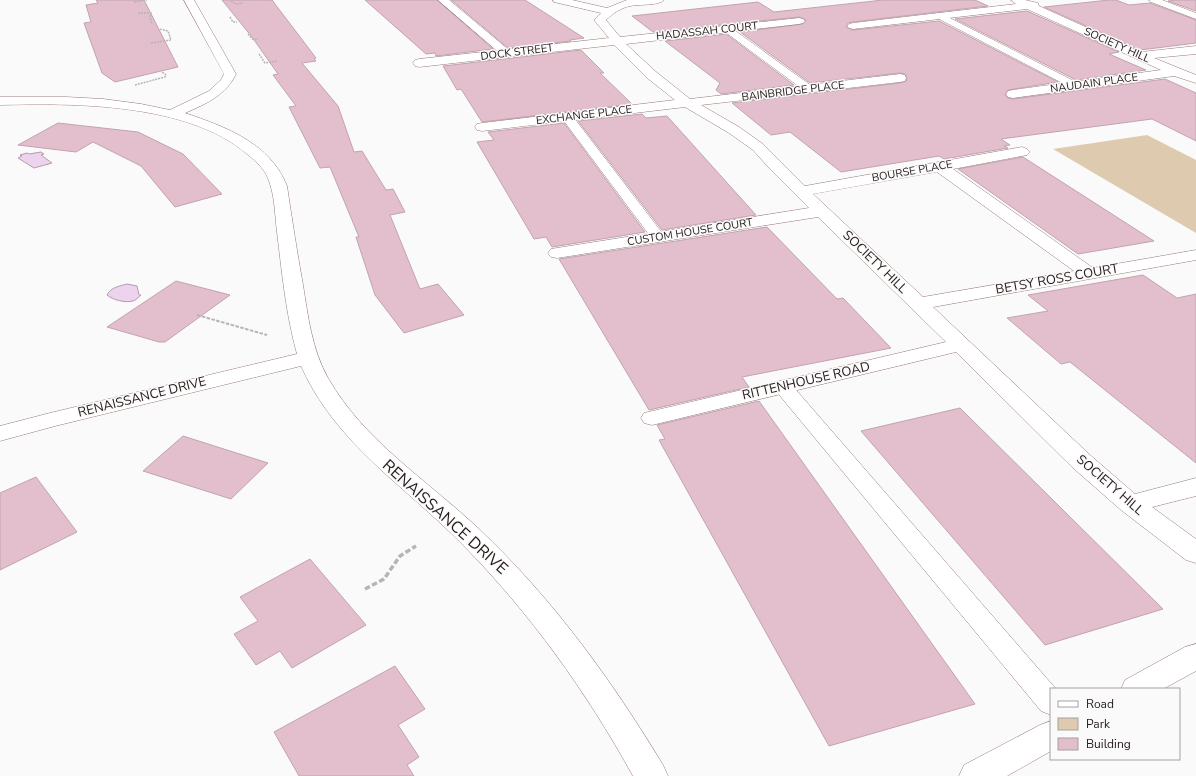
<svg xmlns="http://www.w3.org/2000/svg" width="1196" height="776" font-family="'Nunito Sans',sans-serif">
  <rect width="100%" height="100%" fill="#fafafa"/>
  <path fill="#decbaf" d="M1147 135 1196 160V233L1053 149Z"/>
  <g fill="#eed3ef" stroke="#b29bae">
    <path d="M41 152 44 154 41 155 52 163 34 168 18 158 22 156 20 155 27 153 29 154Z"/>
    <path d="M127 284 137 286 139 295H141C139 297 136 300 133 301 125 303 113 300 107 295 111 287 120 286 127 284Z"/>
  </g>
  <g fill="#e3becc" stroke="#c2a3af">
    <path d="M96 0H144L178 67 115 82 102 73 84 23 91 22 86 5 98 3Z"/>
    <path d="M222 0H272L316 58 314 59 316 61 302 63 338 106 354 152 362 151 386 190 393 189 405 212 390 215 420 289 438 284 464 315 404 333 375 295 356 237H359L330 167 320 168 289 107 296 106 273 75 278 74 252 37Z"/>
    <path d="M365 0H437L493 49 436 56 435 53 426 54Z"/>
    <path d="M451 0H525L584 38 570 40 571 41 508 48Z"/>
    <path d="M883 0H975L988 6 853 22 848 23 846 27 853 30 939 21 1058 82 1008 90 1005 95 1008 98 1013 99 1165 79 1196 93V141L1152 119 1001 139 1010 145 1004 146 1008 148 944 159 939 156 841 172 790 132 771 135 732 103 900 83 906 81 907 78 905 74 900 73 810 83 740 32 803 24 806 20 799 17 653 32 632 16 758 2 774 12Z"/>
    <path d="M1109 0H1116L1129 5 1150 3 1196 20V43L1140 50 1044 7Z"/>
    <path d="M1176 0H1196V11L1168 1Z"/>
    <path d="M1027 11 1119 52 1109 54 1146 70 1076 80 955 19Z"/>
    <path d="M726 34 794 85 721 94 716 90 720 83 665 41Z"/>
    <path d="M581 50 604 73H600L632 104 482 122 461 89 457 90 443 66Z"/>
    <path d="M642 114 646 118 667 116 756 215 662 230 578 121Z"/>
    <path d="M58 123 138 132 183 154 222 194 175 207 141 166 93 142 76 152 18 145Z"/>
    <path d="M564 123 645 232 552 247 546 237 534 239 477 142 494 140 488 132Z"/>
    <path d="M1023 157 1154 241 1078 254 958 169Z"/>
    <path d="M767 227 837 299 843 298 891 348 742 377 749 387 649 410 559 259Z"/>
    <path d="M1143 275 1177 298 1196 294V463L1070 362 1061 364 1007 318 1048 311 1028 295Z"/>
    <path d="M176 281 230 295 165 342H159L107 327Z"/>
    <path d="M759 401 975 704 829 746 659 440 665 439 657 425Z"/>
    <path d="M960 408 1163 609 1045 645 861 431Z"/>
    <path d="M183 436 227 450 268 463 231 499 143 471Z"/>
    <path d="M36 477 77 532 0 570V493Z"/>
    <path d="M310 559 366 625 292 668 280 651 256 665 234 634 258 621 240 597Z"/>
    <path d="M395 666 425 709 398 725 419 757 407 765 414 776H299L274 732Z"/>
  </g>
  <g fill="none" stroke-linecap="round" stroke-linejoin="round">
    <defs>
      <g id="lane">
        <path d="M438 0H449L510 51 511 53 510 55H502Z"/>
        <path d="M1149 0H1162L1196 13V19L1151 2Z"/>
        <path d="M940 13 1080 84 1082 86 1080 88H1072L937 18 935 16Z"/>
        <path d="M727 26 730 27 813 87 815 89 813 91H805L724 31 722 29 724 27Z"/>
        <path d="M567 113 571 114 663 234 666 237 663 240 658 242 653 240 561 117 563 114Z"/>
        <path d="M783 381 790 383 1056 689H1051V715L1041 711 776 391 774 387 776 383Z"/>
      </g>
      <g id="street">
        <path d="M184 0H194L236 74C226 95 206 104 185 113 226 127 270 143 287 186 292 219 297 252 303 285 308 316 312 350 328 378 364 441 427 480 479 529 552 598 611 679 663 765L668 776H633C586 691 530 613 462 544 404 485 336 444 301 366L55 426 0 441V426L50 413 297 354C286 315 282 273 277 232 275 217 275 199 270 184 266 170 258 163 247 154 188 103 74 103 0 105V97H66L103 99 141 104 170 110 209 91 221 80 224 74Z"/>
        <path d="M553 0H572L607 8 627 0H664C659 6 639 4 630 6 621 8 613 13 606 20L620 37 799 18 803 19 805 21 803 23 799 24 626 44 655 71 690 99 900 74 905 75 906 78 905 81 900 82 701 105 739 127 763 144 805 186 1022 147 1027 149 1030 152 1027 155 953 169 1093 268 1196 250V260L933 307 1090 455 1135 494 1196 478V496L1152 507 1196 539V563L1186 560 1121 510 1072 467 956 352 652 425 644 423 641 418 644 413 946 342 818 217 557 258 551 257 548 253 551 249 557 248 809 208 770 169 753 150 729 133 685 107 482 131 477 130 475 127 477 124 482 123 675 100 646 77 614 45 419 67 415 66 413 63 415 60 419 59 609 38 594 20 601 13 554 2ZM937 172 1074 271 923 297 813 194Z"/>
        <path d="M1011 0H1025L1038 3 1039 6 1141 52 1196 46V54L1154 58 1196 75V83L1174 76 1013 98 1008 97 1006 94 1008 91 1013 90 1161 70 1027 9 853 29 849 28 847 26 849 24 853 23 1016 4Z"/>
        <path d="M1196 644V671L1163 689H1121L1125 680 1185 647Z"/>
        <path d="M1051 721V751L1007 776H959L964 765 1040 725Z"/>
      </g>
    </defs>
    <use href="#lane" stroke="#987977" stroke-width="1"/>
    <use href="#street" stroke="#987977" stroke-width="1"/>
    <g stroke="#b8b4b4" stroke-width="1.5" stroke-dasharray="2 1" stroke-linecap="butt">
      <path d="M231 1 236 4 243 3"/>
      <path d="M134 2 147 0"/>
      <path d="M138 13H151L150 17 152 24"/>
      <path d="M230 17 233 22H237"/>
      <path d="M248 34 252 39H258"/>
      <path d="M151 43 171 40 168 31 159 29"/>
      <path d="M259 54 265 63 277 61"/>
      <path d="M135 85 165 77 166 75 162 72"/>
    </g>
    <path stroke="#b8b4b4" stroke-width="2" stroke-dasharray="3.5 1.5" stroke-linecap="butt" d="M197 315 267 335"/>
    <path stroke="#b8b4b4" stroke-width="3.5" stroke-dasharray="5.5 2.5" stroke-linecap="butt" d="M365 589 384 579 400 556 416 546"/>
    <use href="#lane" fill="#fff" fill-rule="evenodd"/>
    <use href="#street" fill="#fff" fill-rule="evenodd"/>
  </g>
  <g text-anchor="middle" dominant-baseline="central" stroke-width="3" stroke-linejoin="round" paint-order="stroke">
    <g font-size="11" fill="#251818" stroke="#fafafa">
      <text transform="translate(707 31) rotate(-6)">HADASSAH COURT</text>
      <text transform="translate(1117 45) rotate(24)">SOCIETY HILL</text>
      <text transform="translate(517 52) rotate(-7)">DOCK STREET</text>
      <text transform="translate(1094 83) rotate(-8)">NAUDAIN PLACE</text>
      <text transform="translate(793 91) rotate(-7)">BAINBRIDGE PLACE</text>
      <text transform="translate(584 115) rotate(-7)">EXCHANGE PLACE</text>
      <text transform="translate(912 171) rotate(-10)">BOURSE PLACE</text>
      <text transform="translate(690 232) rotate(-9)">CUSTOM HOUSE COURT</text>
    </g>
    <g font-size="13" fill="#251818" stroke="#fafafa">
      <text transform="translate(875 262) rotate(44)">SOCIETY HILL</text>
      <text transform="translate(1057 279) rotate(-10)">BETSY ROSS COURT</text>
      <text transform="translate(806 381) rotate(-13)">RITTENHOUSE ROAD</text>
      <text transform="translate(142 397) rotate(-14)">RENAISSANCE DRIVE</text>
      <text transform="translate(1110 485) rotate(41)">SOCIETY HILL</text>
    </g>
    <g font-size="16" fill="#251818" stroke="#fafafa">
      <text transform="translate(445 517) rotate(42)">RENAISSANCE DRIVE</text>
    </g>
  </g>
  <rect x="1050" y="688" width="130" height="72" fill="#fafafa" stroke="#a5a0a0"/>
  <rect x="1058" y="701" width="20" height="6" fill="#ffffff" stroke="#a5a0a0"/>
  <text x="1086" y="708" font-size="12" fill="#251818">Road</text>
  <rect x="1058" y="718" width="20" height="12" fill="#decbaf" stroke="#a5a0a0"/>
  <text x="1086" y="728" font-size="12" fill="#251818">Park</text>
  <rect x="1058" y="738" width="20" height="12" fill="#e3becc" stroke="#a5a0a0"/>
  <text x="1086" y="748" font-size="12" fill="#251818">Building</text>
</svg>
